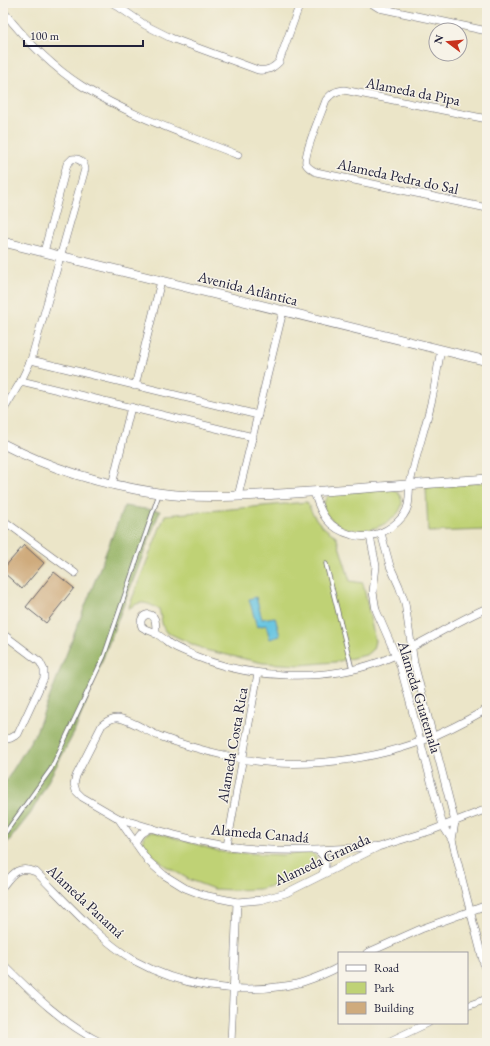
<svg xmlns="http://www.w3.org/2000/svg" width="490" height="1046" font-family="'EB Garamond',serif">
  <rect width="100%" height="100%" fill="#f7f3e8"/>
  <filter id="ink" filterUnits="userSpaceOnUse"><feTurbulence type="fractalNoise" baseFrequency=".025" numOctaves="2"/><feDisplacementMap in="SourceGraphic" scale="8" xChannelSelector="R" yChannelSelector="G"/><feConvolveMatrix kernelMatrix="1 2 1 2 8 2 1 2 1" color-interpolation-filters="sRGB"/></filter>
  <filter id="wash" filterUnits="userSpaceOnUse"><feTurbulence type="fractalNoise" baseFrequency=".012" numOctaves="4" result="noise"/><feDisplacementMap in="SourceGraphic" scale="16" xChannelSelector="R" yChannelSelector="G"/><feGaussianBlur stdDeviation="0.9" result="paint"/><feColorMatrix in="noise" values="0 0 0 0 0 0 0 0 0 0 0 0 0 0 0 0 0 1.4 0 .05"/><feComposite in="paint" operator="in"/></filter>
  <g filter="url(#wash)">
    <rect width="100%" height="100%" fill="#ebe5c8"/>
    <g fill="#bfd275" stroke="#707a58">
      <path d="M487 482V530L428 532 426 487Z"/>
      <path d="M391 488C430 508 355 556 326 513 321 507 324 499 330 494Z"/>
      <path d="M307 502C314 519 321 527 336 536L350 581 363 583 375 641 373 649 366 655 335 662 300 665 263 663 205 650 166 632C162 628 161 616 159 609 145 602 141 600 128 609L165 515Z"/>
      <path d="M154 832 222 852 283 855 310 851 315 855 317 860 315 866 285 883 259 889 233 890 214 889 190 880 164 865 142 845 144 838 147 833Z"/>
    </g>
    <path fill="#97b466" stroke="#5c6b50" d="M124 506 160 511 74 733 31 813 3 848V786L36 732Z"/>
    <path fill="#61c2e0" stroke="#42728e" d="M256 597 262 619 275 617 280 636 270 639 266 625 257 627 249 599Z"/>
    <g id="blocks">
      <g fill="#cfab7d">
        <path d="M24 545 44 563 22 589 3 572V569Z"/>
        <path d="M54 572 74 588 46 623 26 607Z"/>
      </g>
    </g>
  </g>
  <g filter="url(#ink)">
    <use href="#blocks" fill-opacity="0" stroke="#68666c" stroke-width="1"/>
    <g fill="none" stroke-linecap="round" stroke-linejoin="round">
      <defs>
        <g id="service">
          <path d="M326 564 352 669"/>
          <path d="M3 836 51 769 104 656 159 494"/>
        </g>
        <g id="minor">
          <path d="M113 3 145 25 171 38 258 70C267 71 272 69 279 62L298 9 299 3"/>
          <path d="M371 3 379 8 487 31"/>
          <path d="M3 11C25 39 52 67 82 86 130 116 185 134 238 155"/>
          <path d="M487 119 344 90C335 91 332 93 326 100 322 112 303 154 306 164 308 168 312 170 316 172L487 208"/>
          <path d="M31 360 258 415"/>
          <path d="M21 381 253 437"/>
          <path d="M135 386 161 281"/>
          <path d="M3 411 21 381 31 360 85 169C84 162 80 158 72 159L67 164 44 252"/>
          <path d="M112 485 131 407"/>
          <path d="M314 492C321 515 328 528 352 535 371 540 391 531 403 516 411 506 408 495 410 484 415 458 424 432 430 407 435 388 437 369 441 350"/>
          <path d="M238 496 283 311"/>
          <path d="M3 520 75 573"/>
          <path d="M381 533 390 566 399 586 405 603 414 663 455 822 452 840"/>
          <path d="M370 536 376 566 373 592 376 610 400 665 443 826 452 840 487 976"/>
          <path d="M3 634 40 662 44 670V678L18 734 11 738 3 740"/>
          <path d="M156 634C156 629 156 624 155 620 152 610 137 615 142 627 146 630 151 631 155 633 161 636 165 640 170 644 178 649 187 652 195 656 250 679 323 682 379 662 417 648 450 624 487 608"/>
          <path d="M487 709C466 721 445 732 422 741 363 763 284 771 223 755 201 750 180 744 159 736 146 731 132 720 118 718 111 717 106 722 102 725L76 776 74 784 76 791 82 797 118 818 148 861 164 875 185 888 203 895 237 902 260 900 286 893 378 847 430 831 487 809"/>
          <path d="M118 818C154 829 190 841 228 846 277 853 325 850 374 847"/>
          <path d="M135 843C139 835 142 831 151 828"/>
          <path d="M227 846 258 673"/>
          <path d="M318 851C326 857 327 864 323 873"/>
          <path d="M3 886C13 873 18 865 36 872 67 903 97 938 135 961 180 986 234 994 285 986 291 985 297 984 303 982 315 978 328 973 339 967"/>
          <path d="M367 953 421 929 487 905"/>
          <path d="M3 964C33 994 63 1024 102 1043"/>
          <path d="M467 1006 487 999"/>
          <path d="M231 1043 237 902"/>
          <path d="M386 1043 428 1023"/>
        </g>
        <g id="tertiary">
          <path d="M3 242 487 361"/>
          <path d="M3 444C51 469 104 485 158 493 198 499 239 496 279 494 348 490 418 484 487 479"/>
        </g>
      </defs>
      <use href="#service" stroke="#68666c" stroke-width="5"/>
      <use href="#minor" stroke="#68666c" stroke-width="8"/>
      <use href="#tertiary" stroke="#68666c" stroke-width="10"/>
      <use href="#service" stroke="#fff" stroke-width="3.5"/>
      <use href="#minor" stroke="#fff" stroke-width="7"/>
      <use href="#tertiary" stroke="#fff" stroke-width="9"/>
    </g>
  </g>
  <g text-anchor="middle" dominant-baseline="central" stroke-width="3" stroke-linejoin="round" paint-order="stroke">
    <g font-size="15" fill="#22223b" stroke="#f7f3e8">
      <text transform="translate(413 91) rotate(11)">Alameda da Pipa</text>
      <text transform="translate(398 176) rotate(12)">Alameda Pedra do Sal</text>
      <text transform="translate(248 288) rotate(14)">Avenida Atlântica</text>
      <text transform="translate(420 697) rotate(73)">Alameda Guatemala</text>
      <text transform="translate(232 745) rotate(-80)">Alameda Costa Rica</text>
      <text transform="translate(260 833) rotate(5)">Alameda Canadá</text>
      <text transform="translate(322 859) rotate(-25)">Alameda Granada</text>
      <text transform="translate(86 901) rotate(43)">Alameda Panamá</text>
    </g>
  </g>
  <rect width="490" height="1046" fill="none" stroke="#f7f3e8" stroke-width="16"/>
  <rect x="338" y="952" width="130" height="72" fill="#f7f3e8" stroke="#a29fa3"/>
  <rect x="346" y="965" width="20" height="6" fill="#ffffff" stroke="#a29fa3"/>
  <text x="374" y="972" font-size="12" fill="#22223b">Road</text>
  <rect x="346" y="982" width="20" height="12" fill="#bfd275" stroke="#a29fa3"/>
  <text x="374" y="992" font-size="12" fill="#22223b">Park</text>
  <rect x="346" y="1002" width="20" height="12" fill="#cfab7d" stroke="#a29fa3"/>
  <text x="374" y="1012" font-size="12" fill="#22223b">Building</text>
  <g transform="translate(448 42) rotate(286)"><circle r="19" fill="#f7f3e8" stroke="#a29fa3"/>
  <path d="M0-3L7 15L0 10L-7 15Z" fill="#c8321e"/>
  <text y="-6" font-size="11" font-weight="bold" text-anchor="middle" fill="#22223b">N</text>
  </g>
  <path d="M24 40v6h119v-6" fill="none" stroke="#22223b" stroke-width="2"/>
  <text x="30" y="40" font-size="12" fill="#22223b" stroke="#f7f3e8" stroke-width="3" paint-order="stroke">100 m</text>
</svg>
